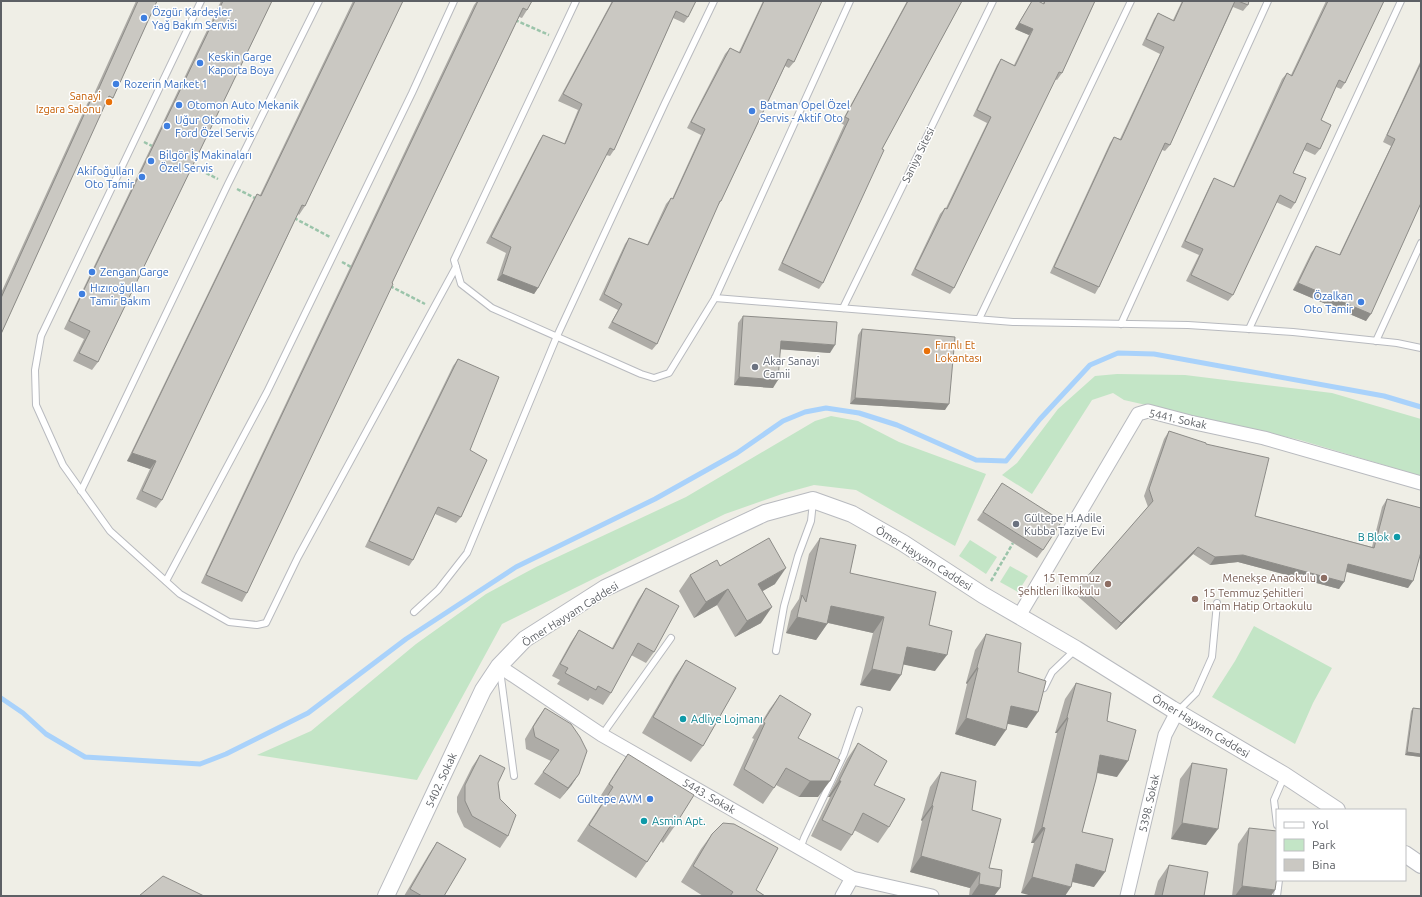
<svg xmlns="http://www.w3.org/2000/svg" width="1422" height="897" font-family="Ubuntu,sans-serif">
  <rect width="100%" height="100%" fill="#efeee6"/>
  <g fill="#c3e5c6">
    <path d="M1117 374 1185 375 1332 393 1421 419V476L1300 440 1124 400 1113 393 1092 400 1032 494 1002 475 1017 463 1058 409 1095 376Z"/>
    <path d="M831 416 858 421 899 442 986 474 955 546 856 490 814 485 785 493 725 514 502 624 417 780 257 755 311 731 416 644 486 594 536 567 686 497 815 421Z"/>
    <path d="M970 540 997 557 986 574 959 556Z"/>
    <path d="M1010 566 1028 576 1018 592 1000 582Z"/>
    <path d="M1254 626 1332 668 1313 703 1295 744 1212 697 1235 661Z"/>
  </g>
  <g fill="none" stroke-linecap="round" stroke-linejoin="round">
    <path stroke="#a9d2fb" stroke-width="5" d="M1 698 23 713 46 734 85 757 200 764 226 754 308 713 406 639 516 567 655 499 737 453 783 421 805 412 826 408 859 413 897 425 976 460 1006 461 1040 419 1090 365 1118 353 1154 354 1384 396 1421 407"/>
    <defs>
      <g id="service">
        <path d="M201 1 41 336 35 370 36 405 63 465 110 531 180 594 229 622 257 625 266 623 298 557 456 267"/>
        <path d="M576 1 454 260 461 284 492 308 641 374 654 378 669 373 715 298 850 1"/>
        <path d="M715 298 1013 322 1188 325 1293 332 1397 343 1421 348"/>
        <path d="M843 308 993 1"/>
        <path d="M979 319 1131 1"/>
        <path d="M1121 324 1268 1"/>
        <path d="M1249 329 1401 1"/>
        <path d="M1376 341 1421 243"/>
        <path d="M81 491 228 184 319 1"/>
        <path d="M166 581 267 392 412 93 454 1"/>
        <path d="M414 612 438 590 467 553 557 336 665 103 714 1"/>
        <path d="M776 651 784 606 798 556 811 521 813 502"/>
        <path d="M500 670 514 776"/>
        <path d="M1044 688 1052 672 1075 650"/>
        <path d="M1178 711 1196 693 1212 657 1217 603"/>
        <path d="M602 735 671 638"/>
        <path d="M1277 825 1274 800 1284 777"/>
        <path d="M800 849 804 838 844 754 859 710"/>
        <path d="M1277 896 1279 880"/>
      </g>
      <g id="minor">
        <path d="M1019 616 1138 414 1148 411 1190 422 1264 438 1421 483"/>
        <path d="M499 666 602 735 852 878 932 896"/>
        <path d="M842 896 852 878"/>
        <path d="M1127 896 1165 735 1177 712"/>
      </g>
      <g id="tertiary">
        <path d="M1405 854 1421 865"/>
        <path d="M386 896 483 690 499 666 525 639 605 588 765 513 813 500 852 514 903 543 983 595 1076 649 1172 709 1284 775 1337 810"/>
      </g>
    </defs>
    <use href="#service" stroke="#b8babf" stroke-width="8"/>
    <use href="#minor" stroke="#b8babf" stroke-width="15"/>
    <use href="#tertiary" stroke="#b8babf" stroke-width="18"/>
    <g stroke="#9bc4aa" stroke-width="2.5" stroke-dasharray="4 2" stroke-linecap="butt">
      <path d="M515 20 549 35"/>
      <path d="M144 142 154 147"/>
      <path d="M190 165 218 179"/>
      <path d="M237 189 257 199"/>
      <path d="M294 218 330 237"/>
      <path d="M342 262 353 268"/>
      <path d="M390 286 425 304"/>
      <path d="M991 581 1013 543"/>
    </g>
    <use href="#service" stroke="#fff" stroke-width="6"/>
    <use href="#minor" stroke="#fff" stroke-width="13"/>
    <use href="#tertiary" stroke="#fff" stroke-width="16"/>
  </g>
  <g fill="#aeaca7">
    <path d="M136 1H157L113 98 108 106 105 104 1 334V293L87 104 93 95V96Z"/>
    <path d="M221 1H272L98 362 92 370 73 361 84 339 64 329Z"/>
    <path d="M353 1H403L305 206 299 215 298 214 162 500 156 508 136 499 150 469 127 461 252 202 257 194 260 195Z"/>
    <path d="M477 1H532L527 10 522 18 519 17 392 283 247 593 242 602 201 583 474 5Z"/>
    <path d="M612 1H696L688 17 684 23 673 18 614 150 610 156 606 155 538 288 534 294 497 280 506 253 486 243 539 141 543 135 564 144 578 110 558 101Z"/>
    <path d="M763 1H822L794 62 789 68 785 66 721 201 717 207 657 344 652 350 608 328 618 310 599 300 625 244 629 238 647 245 666 204 671 198 672 199 701 135 687 128 725 54 730 48 739 52Z"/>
    <path d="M907 1H962L882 149 823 283 819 289 778 270 844 125 841 123Z"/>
    <path d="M1032 1 1043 3 1044 1H1095L1062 73 1057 80 1055 79 954 288 950 294 911 275 940 214 945 208H946L987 123 973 116 997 65 1001 59 1014 65 1029 35 1015 29Z"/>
    <path d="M1182 1H1249L1248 5 1243 11 1233 7 1170 145 1165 151 1162 150 1099 287 1095 294 1050 273 1110 143 1114 137 1120 139 1160 54 1142 45 1154 19 1158 13 1173 20Z"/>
    <path d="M1326 1H1384L1345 83 1341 89 1336 87 1321 120 1320 149 1315 155 1304 150 1293 173 1295 203 1291 209 1276 202 1233 295 1228 301 1186 281 1199 255 1181 247 1210 185 1214 178 1233 187 1282 79 1287 73 1291 75Z"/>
    <path d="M1421 60V203L1366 321 1293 290 1311 253 1316 246 1339 255 1391 146 1383 142Z"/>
    <path d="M743 316 830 353 781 349 773 388 734 385 738 323Z"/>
    <path d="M862 329 945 410 850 404 858 335Z"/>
    <path d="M458 359 470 450 461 517 456 523 435 514 413 560 409 566 365 547 453 366Z"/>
    <path d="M1169 431 1206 444 1255 516 1372 547 1382 507 1387 499 1419 559 1408 588 1346 571 1339 589 1238 562 1210 565 1193 554 1116 630 1074 593 1079 586 1148 507 1144 496 1164 439Z"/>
    <path d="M1002 483 1043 550 1037 558 977 520Z"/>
    <path d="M820 538 850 573 929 625 935 671 903 664 890 691 860 685 873 633 828 623 816 640 786 633 791 611 799 599 809 554Z"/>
    <path d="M690 575 775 584 762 591 761 623 735 637 717 605 694 618 679 591Z"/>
    <path d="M646 588 654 652 646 663 631 655 611 693 603 705 590 698 588 701 557 684 560 680 552 676 571 642 579 630 612 648 638 600Z"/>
    <path d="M986 634 1018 672 1027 728 1007 723 995 746 955 734 967 684 966 683 975 650Z"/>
    <path d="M686 660 703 746 691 762 642 733 675 676Z"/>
    <path d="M1076 683 1107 721 1117 777 1097 773 1082 832 1094 887 1072 882 1021 893 1034 843H1031L1057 733H1055L1065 699Z"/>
    <path d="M780 695 798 738 818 797H799L776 785 763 804 733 785 754 739 752 738 769 710Z"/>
    <path d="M545 708 579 774 560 799 534 784 551 761 526 749 525 739 537 719Z"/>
    <path d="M1413 708 1421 709V757L1405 755 1411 711Z"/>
    <path d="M858 743 889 827 878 843 854 830 852 835 841 851 811 836 830 797H828L847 759Z"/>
    <path d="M628 754 674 827 663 843 661 841 636 878 577 841 602 803 598 800 617 770Z"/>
    <path d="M480 755 498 783 500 799 508 836 500 848 464 827 457 812V797L472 767Z"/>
    <path d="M1192 763 1206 845 1171 839 1180 779Z"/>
    <path d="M941 772 972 810 989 868 1000 888 994 896H969L970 888 910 872 922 821 921 820 930 787Z"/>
    <path d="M1249 828 1271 896H1232L1238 844Z"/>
    <path d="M712 834 756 890 765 896H703L681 882 701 849Z"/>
    <path d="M437 842 444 896H404L429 854Z"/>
    <path d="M1169 865 1204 896H1154L1158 881Z"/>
  </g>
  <g fill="#8d8c88">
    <path d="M1019 23 1033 29 1029 35 1015 29Z"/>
    <path d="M502 274 538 288 534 294 497 280Z"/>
    <path d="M1298 283 1371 314 1366 321 1293 290Z"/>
    <path d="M781 341 835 345 830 353 776 349Z"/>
    <path d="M739 377 778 380 773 388 734 385Z"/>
    <path d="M855 398 949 404 945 410 850 404Z"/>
    <path d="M132 453 156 461 150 469 127 461Z"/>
    <path d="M1198 547 1193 554 1116 630 1121 623Z"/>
    <path d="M1243 555 1344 582 1339 589 1238 562 1210 565 1215 557Z"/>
    <path d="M1348 564 1413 581 1408 588 1343 571Z"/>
    <path d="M786 568 775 584 747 600 758 584Z"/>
    <path d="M728 589 717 605 694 618 706 602Z"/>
    <path d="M831 606 884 617 873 633 820 621Z"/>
    <path d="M772 607 761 623 735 637 747 621Z"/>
    <path d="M797 617 827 624 816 640 786 633Z"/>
    <path d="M907 647 947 655 935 671 896 663Z"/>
    <path d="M977 667 978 668 967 684 966 683Z"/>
    <path d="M872 669 901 675 890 691 860 685Z"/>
    <path d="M1011 706 1038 712 1027 728 999 722Z"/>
    <path d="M1067 717 1068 718 1057 733H1055Z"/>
    <path d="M966 718 1006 730 995 746 955 734Z"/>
    <path d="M1407 752 1421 754V757L1405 755Z"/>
    <path d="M1100 755 1128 761 1117 777 1089 771Z"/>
    <path d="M579 774 571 786 560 799 568 788Z"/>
    <path d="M810 781H830L818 797H799Z"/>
    <path d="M839 781H841L830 797H828Z"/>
    <path d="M932 805 933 806 922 821 921 820Z"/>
    <path d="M1182 823 1218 829 1206 845 1171 839Z"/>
    <path d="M1042 827 1045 828 1034 843H1031Z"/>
    <path d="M921 856 980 873 970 888 910 872Z"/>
    <path d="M1076 864 1105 872 1094 887 1065 880Z"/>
    <path d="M1032 877 1071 887 1065 896H1032L1021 893Z"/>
    <path d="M979 884 1000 888 994 896H971Z"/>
    <path d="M1242 886 1275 890 1271 896H1235Z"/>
  </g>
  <g fill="#cac8c2" stroke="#8d8c88">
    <path d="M138 1H157L113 98 109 96 1 334V298L93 95 95 97Z"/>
    <path d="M223 1H272L98 362 79 353 90 331 69 321Z"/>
    <path d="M355 1H403L305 206 302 205 162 500 142 491 156 461 132 453 257 194 261 196Z"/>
    <path d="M478 1H532L527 10 523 8 392 283 393 284 247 593 206 575Z"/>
    <path d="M613 1H696L688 17 676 11 614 150 610 148 538 288 502 274 511 247 491 237 543 135 565 144 582 104 563 94Z"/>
    <path d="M764 1H822L794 62 788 59 721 201H720L657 344 612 322 622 304 604 294 629 238 648 245 671 198 673 199 705 129 691 122 730 48 740 53Z"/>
    <path d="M908 1H962L882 149 884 150 823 283 782 263 849 119 845 117Z"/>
    <path d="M1032 1H1038L1044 4 1045 1H1095L1062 73 1059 72 954 288 915 269 945 208 947 209 991 117 977 110 1001 59 1015 66 1033 29 1019 23Z"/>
    <path d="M1183 1H1235L1170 145 1165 143 1099 287 1054 267 1114 137 1121 140 1164 47 1146 39 1158 13 1174 21Z"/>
    <path d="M1238 1H1249L1248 5Z"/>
    <path d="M1328 1H1384L1345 83 1339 80 1321 120 1331 125 1320 149 1307 143 1293 173 1306 178 1295 203 1280 195 1233 295 1191 275 1203 249 1185 241 1214 178 1234 187 1287 73 1292 76Z"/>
    <path d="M1421 63V203L1371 314 1298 283 1316 246 1340 255 1395 139 1387 135Z"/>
    <path d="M743 316 837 322 835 345 781 341 778 380 739 377Z"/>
    <path d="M862 329 955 337 949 404 855 398Z"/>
    <path d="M458 359 499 377 470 450 487 460 461 517 438 507 413 560 369 541Z"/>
    <path d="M1169 431 1206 443V444L1269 458 1255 516 1374 548 1387 499 1421 508V552L1413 581 1348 564 1344 582 1243 555 1215 557 1198 547 1121 623 1079 586 1153 501 1149 489Z"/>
    <path d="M1002 483 1062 521 1043 550 983 512Z"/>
    <path d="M769 538 786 568 758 584 772 607 747 621 728 589 706 602 690 575 717 560 720 566Z"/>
    <path d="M820 538 856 545 850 573 936 592 929 625 952 631 947 655 907 647 901 675 872 669 884 617 831 606 827 624 797 617 802 595 806 602Z"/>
    <path d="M646 588 679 606 654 652 638 643 611 693 598 686 596 690 565 673 568 668 560 664 579 630 613 649Z"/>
    <path d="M986 634 1021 643 1018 672 1046 681 1038 712 1011 706 1006 730 966 718 978 668 977 667Z"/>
    <path d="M686 660 736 688 703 746 653 717Z"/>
    <path d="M1076 683 1111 693 1107 721 1136 730 1128 761 1100 755 1096 779 1082 832 1113 839 1105 872 1076 864 1071 887 1032 877 1045 828 1042 827 1068 718 1067 717Z"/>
    <path d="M780 695 811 714 798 738 840 760 830 781H810L786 768 774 788 744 769 765 723 763 722Z"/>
    <path d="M545 708 571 724 580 737 587 751 579 774 568 788 543 772 559 750 535 737 533 727Z"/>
    <path d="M1413 708 1421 709V754L1407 752Z"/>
    <path d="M858 743 887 761 874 785 905 799 889 827 863 813 852 835 822 820 841 781H839Z"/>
    <path d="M628 754 694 795 674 827 671 825 647 862 589 825 613 787 609 784Z"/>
    <path d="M480 755 505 768 498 783 500 799 516 815 508 836 472 816 465 801V785Z"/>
    <path d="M1192 763 1227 769 1218 829 1182 823Z"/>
    <path d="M941 772 976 781 972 810 1001 819 989 868 1002 870 1000 888 979 884 980 873 921 856 933 806 932 805Z"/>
    <path d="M723 823 734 824 778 848 756 890 765 896H730L733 892 693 866 712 834Z"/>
    <path d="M1249 828 1277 831V876L1275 890 1242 886Z"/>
    <path d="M437 842 466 859 444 896H422L410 889Z"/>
    <path d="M1169 865 1208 872 1204 896H1162Z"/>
    <path d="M163 876 204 896H139Z"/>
  </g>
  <g fill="#3f7fe0" stroke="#fff" stroke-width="1.5">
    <circle cx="144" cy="18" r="4"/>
    <circle cx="200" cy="63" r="4"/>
    <circle cx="116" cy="84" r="4"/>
    <circle cx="179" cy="105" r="4"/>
    <circle cx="752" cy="111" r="4"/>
    <circle cx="167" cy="126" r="4"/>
    <circle cx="151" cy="161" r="4"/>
    <circle cx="142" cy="177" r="4"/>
    <circle cx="92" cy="272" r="4"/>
    <circle cx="82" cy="294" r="4"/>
    <circle cx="1361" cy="302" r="4"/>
    <circle cx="650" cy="799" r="4"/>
  </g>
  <g fill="#e8710a" stroke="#fff" stroke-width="1.5">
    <circle cx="109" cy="102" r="4"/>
    <circle cx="927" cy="351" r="4"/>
  </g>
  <g fill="#6b7280" stroke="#fff" stroke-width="1.5">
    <circle cx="755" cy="367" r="4"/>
    <circle cx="1016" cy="524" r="4"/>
  </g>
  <g fill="#0f9aa8" stroke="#fff" stroke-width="1.5">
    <circle cx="1397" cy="537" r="4"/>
    <circle cx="683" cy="719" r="4"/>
    <circle cx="644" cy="821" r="4"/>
  </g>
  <g fill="#8d6e63" stroke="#fff" stroke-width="1.5">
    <circle cx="1324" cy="578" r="4"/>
    <circle cx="1108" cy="584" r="4"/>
    <circle cx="1195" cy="599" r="4"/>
  </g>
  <g text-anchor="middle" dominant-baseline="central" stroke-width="3" stroke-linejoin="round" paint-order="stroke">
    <g font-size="11" fill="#366cbe" stroke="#fff" text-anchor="start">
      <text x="152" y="12">Özgür Kardeşler<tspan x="152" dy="13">Yağ Bakım Servisi</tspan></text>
      <text x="208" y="57">Keskin Garge<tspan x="208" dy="13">Kaporta Boya</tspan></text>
      <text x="124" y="84">Rozerin Market 1</text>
      <text x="187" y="105">Otomon Auto Mekanik</text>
      <text x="760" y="105">Batman Opel Özel<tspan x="760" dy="13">Servis - Aktif Oto</tspan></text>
      <text x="175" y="120">Uğur Otomotiv<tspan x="175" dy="13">Ford Özel Servis</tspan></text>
      <text x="159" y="155">Bilgör İş Makinaları<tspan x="159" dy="13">Özel Servis</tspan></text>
      <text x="134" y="171" text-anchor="end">Akifoğulları<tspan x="134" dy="13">Oto Tamir</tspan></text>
      <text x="100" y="272">Zengan Garge</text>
      <text x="90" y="288">Hızıroğulları<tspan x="90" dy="13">Tamir Bakım</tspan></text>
      <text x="1353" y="296" text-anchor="end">Özalkan<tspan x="1353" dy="13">Oto Tamir</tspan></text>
      <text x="642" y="799" text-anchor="end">Gültepe AVM</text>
    </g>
    <g font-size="11" fill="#c56008" stroke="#fff" text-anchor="end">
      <text x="101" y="96">Sanayi<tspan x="101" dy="13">Izgara Salonu</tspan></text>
      <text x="935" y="345" text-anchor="start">Fırınlı Et<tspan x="935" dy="13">Lokantası</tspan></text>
    </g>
    <g font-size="11" fill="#5d6065" stroke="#fff">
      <text transform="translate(918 155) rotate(-64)">Saniya Sitesi</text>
      <text transform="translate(1178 419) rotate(12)">5441. Sokak</text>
      <text transform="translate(924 558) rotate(32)">Ömer Hayyam Caddesi</text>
      <text transform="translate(570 614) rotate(-32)">Ömer Hayyam Caddesi</text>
      <text transform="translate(1201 726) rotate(31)">Ömer Hayyam Caddesi</text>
      <text transform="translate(441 780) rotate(-65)">5402. Sokak</text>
      <text transform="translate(709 796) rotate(30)">5443. Sokak</text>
      <text transform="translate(1149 803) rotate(-77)">5398. Sokak</text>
    </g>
    <g font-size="11" fill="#5b616d" stroke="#fff" text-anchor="start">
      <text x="763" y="361">Akar Sanayi<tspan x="763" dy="13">Camii</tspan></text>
      <text x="1024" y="518">Gültepe H.Adile<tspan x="1024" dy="13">Kubba Taziye Evi</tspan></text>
    </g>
    <g font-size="11" fill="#0d838f" stroke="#fff" text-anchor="start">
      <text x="1389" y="537" text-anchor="end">B Blok</text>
      <text x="691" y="719">Adliye Lojmanı</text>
      <text x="652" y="821">Asmin Apt.</text>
    </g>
    <g font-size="11" fill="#785e54" stroke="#fff" text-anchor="end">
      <text x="1100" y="578">15 Temmuz<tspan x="1100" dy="13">Şehitleri İlkokulu</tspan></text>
      <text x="1316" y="578">Menekşe Anaokulu</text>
      <text x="1203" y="593" text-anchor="start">15 Temmuz Şehitleri<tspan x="1203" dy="13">İmam Hatip Ortaokulu</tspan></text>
    </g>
  </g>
  <rect width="1422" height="897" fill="none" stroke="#5d6065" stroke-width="4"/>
  <rect x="1276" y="809" width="130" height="72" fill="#ffffff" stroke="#bebfc1"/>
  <rect x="1284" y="822" width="20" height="6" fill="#ffffff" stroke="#bebfc1"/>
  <text x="1312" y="829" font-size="12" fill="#5d6065">Yol</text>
  <rect x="1284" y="839" width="20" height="12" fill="#c3e5c6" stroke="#bebfc1"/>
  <text x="1312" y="849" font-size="12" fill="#5d6065">Park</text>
  <rect x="1284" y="859" width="20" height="12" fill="#cac8c2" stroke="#bebfc1"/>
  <text x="1312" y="869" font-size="12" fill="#5d6065">Bina</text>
</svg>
